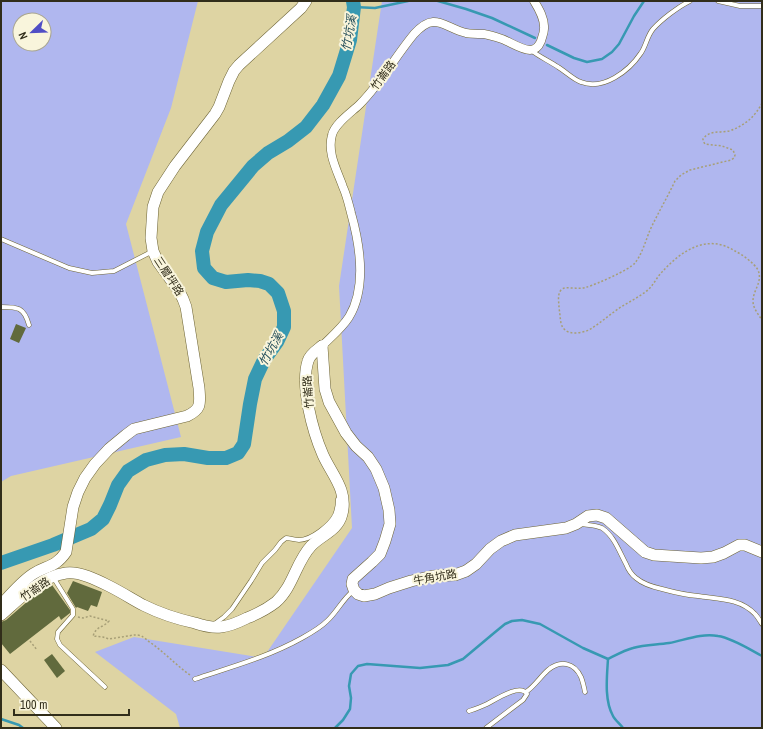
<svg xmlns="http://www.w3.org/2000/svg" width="763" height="729" font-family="'Archivo Narrow','Noto Sans TC',sans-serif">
  <rect width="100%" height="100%" fill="#ded4a3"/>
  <g fill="#b0b7ef" fill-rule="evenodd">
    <path d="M1 1H198L171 108 126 224 181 437 11 476 1 482ZM20 20H44V44H20Z"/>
    <path d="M382 1H762V728H180L176 714 95 652 134 637 263 658 352 528 339 286Z"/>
  </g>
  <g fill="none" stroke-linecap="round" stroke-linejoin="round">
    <g stroke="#3799b2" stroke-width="2.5">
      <path d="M438 1 466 9 492 18 535 38"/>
      <path d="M354 7 375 8 408 1"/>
      <path d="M547 45 574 58 587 62 602 59 612 52 619 44 634 16 644 1"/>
      <path d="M608 659C607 676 604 700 613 716 615 720 620 724 623 728"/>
      <path d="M1 719 19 725 23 728"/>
      <path d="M335 728 343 720 350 709 351 698 349 686 351 674 358 666 367 664 420 668 448 665 463 659 494 633 505 624 512 621 522 620 540 624 583 648 608 659C616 655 625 650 633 648 645 644 657 645 669 643 685 640 701 633 718 636 732 638 749 649 762 656"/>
    </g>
    <path stroke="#3799b2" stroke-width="14" d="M1 563 53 545 91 529 103 519 110 505 118 485 128 471 146 460 165 455 184 454 208 458H226L238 453 244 444 250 404 255 379 264 360 277 342 284 327V311L278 293 269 284 260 281 248 280 226 282 213 278 204 268 202 251 207 232 221 205 253 166 268 153 288 141 306 127 323 105 339 76 350 40 354 7 353 1"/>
  </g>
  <g fill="#616a3d">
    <path d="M16 324 26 328 19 343 10 339Z"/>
    <path d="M73 581 102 592 97 607 91 605 88 611 77 607 76 608 67 593Z"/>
    <path d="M52 585 70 610V613L61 620 59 616 10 654 1 643V622L6 620 35 595Z"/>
    <path d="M52 654 65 671 57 678 44 660Z"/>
  </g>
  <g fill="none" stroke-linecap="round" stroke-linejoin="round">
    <defs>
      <g id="lane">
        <path d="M718 1 740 6H762"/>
        <path d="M532 51C540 57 549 61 558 67 565 71 574 80 581 82 603 91 629 71 641 53 646 46 647 36 653 29 662 19 678 7 690 1"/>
        <path d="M1 239 69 268 92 273 114 271 153 251"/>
        <path d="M1 307C18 307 24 307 29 325"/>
        <path d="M581 524C587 525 596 525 602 528 614 536 619 551 626 564 628 569 632 575 636 578 643 584 653 587 662 589 673 592 686 595 698 596 718 599 740 598 755 614 758 617 760 621 762 624"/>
        <path d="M53 577 73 609V615L58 632 57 639 60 645 105 687"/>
        <path d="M213 625 224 617 232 609 251 581 262 563 275 550 281 542 286 538C290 538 294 540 299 540 311 540 330 525 335 515 337 510 338 505 338 499"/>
        <path d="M195 679C231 667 268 657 302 638 311 633 320 628 327 621 337 612 342 600 353 591"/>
        <path d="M526 692C535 686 540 677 548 670 560 660 574 662 581 677 583 682 584 687 585 692"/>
        <path d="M469 711C475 709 481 707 487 704 495 700 520 683 527 694L523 700 486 728"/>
      </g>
      <path id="street" d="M322 346C331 337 342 328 349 317 367 287 360 245 351 213 349 205 347 196 343 187 337 170 327 153 332 135 335 123 352 112 360 104 381 83 395 57 414 34 435 11 443 27 466 33 472 34 478 34 484 34 490 35 496 37 502 39 510 42 522 50 530 50 536 50 539 46 541 41 542 37 544 33 544 29 545 19 539 9 534 1"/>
      <g id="secondary">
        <path d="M322 346 325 389 329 402 346 433 356 446 368 457 376 469 384 488 389 510 390 524 385 541 380 554 372 562 353 579 352 584 354 590 358 594 364 596 375 594 389 588 411 581 433 576 455 575 466 571 476 564 490 549 501 541 515 535 566 528 576 524 588 516 597 515 606 518 645 552 654 555 701 558 713 557 724 553 739 545H745L762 552"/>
        <path d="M1 605C11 594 21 582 33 574 47 565 55 568 66 552L73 507 78 492 85 478 95 464 109 449 126 435 134 429 187 416C202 409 200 403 199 388L186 307 183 299 179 291 158 262 153 251 151 238 153 207 158 192 175 166 215 114 219 107 229 81 234 71 239 65 301 8 306 1"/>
        <path d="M1 615C20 598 40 577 66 573 79 571 97 580 109 586 121 592 132 599 143 605 159 613 177 619 195 623 204 626 212 628 221 627 231 626 239 622 247 618 257 614 267 609 276 602 293 587 296 562 311 546 321 535 338 531 342 514 348 490 332 475 323 455 313 432 300 386 308 361 310 354 317 350 322 346"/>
        <path d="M1 670 56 728"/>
      </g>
    </defs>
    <use href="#lane" stroke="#6e6537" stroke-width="5"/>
    <use href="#street" stroke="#6e6537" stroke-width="9"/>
    <use href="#secondary" stroke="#6e6537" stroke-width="12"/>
    <g stroke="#a79f77" stroke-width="1.5" stroke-dasharray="2 2" stroke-linecap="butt">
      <path d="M762 103C755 117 744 126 729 131 720 133 709 130 703 139V141L705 144 722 146 733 150 735 155 734 158 731 160 690 170 681 175 675 181C667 198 658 213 650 230 646 240 642 254 635 263 629 270 597 284 587 287 582 289 577 288 572 288 568 288 564 287 561 290 557 295 559 302 559 308 560 313 560 318 561 323 564 336 579 334 589 330 599 324 608 316 618 309 628 302 640 297 649 289 654 284 657 277 662 272 681 251 707 233 735 251 743 255 754 263 758 270 763 282 753 290 753 301 753 308 758 314 762 320"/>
      <path d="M78 617 83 618 90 616 109 621C102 629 97 625 93 636L103 637 109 639 134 635C137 635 141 635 143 637 146 639 148 641 151 643 165 653 176 665 190 675"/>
      <path d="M30 641 37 650"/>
    </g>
    <use href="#lane" stroke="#fff" stroke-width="4"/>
    <use href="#street" stroke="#fff" stroke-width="8"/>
    <use href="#secondary" stroke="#fff" stroke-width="11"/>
  </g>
  <g text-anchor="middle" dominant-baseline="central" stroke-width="4" stroke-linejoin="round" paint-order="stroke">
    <g font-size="11" fill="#312d1a" stroke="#f9f5dc">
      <text transform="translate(383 75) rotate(-54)">竹崙路</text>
      <text transform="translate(169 276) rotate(57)">三層坪路</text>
      <text transform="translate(308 392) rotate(-94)">竹崙路</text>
      <text transform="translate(435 577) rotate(-10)">牛角坑路</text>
      <text transform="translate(35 589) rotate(-34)">竹崙路</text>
    </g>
    <g font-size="12" font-style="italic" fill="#224c58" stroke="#f9f5dc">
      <text transform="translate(349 33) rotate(-80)">竹坑溪</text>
      <text transform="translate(271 349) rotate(-61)">竹坑溪</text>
    </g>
  </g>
  <rect width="763" height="729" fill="none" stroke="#312d1a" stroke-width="4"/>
  <g transform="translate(32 32) rotate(247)"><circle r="19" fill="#f9f5dc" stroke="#a9a58e"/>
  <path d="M0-3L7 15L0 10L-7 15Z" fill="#504ec5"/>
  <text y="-6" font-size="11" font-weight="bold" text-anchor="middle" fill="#312d1a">N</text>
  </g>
  <path d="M14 709v6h115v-6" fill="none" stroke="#312d1a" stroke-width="2"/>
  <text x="20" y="709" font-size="12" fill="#312d1a" stroke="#f9f5dc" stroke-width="3" paint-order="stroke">100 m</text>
</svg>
